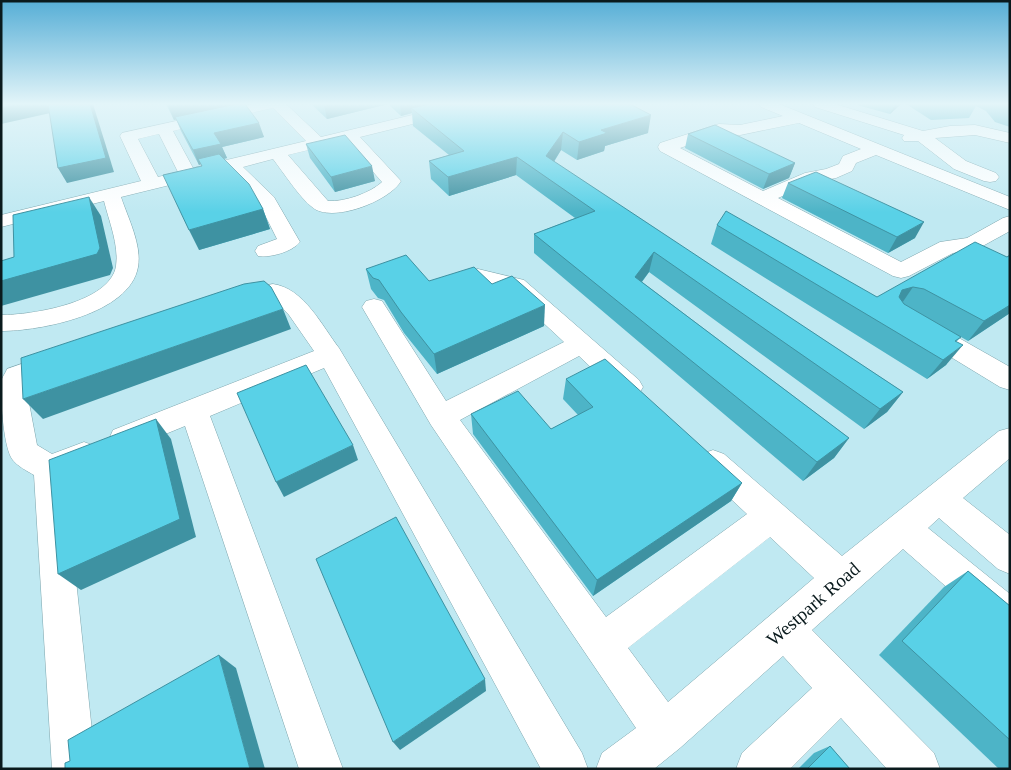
<svg xmlns="http://www.w3.org/2000/svg" width="1011" height="770" font-family="Georgia,serif">
  <rect width="100%" height="100%" fill="#c0e9f2"/>
  <g fill="none" stroke-linecap="round" stroke-linejoin="round">
    <defs>
      <g id="minor">
        <path d="M253 104H286L321 137 458 104H483L481 107 360 137 401 181C390 201 331 224 312 207 300 198 283 172 273 159L243 167 274 197 300 242C292 252 270 258 258 256L255 251 258 246 277 239 259 203 227 171 121 197C128 218 142 245 138 267 130 314 40 331 1 331V315C31 315 110 303 116 266 119 245 109 221 104 201L1 227V215L141 181 120 136 122 133ZM273 108 306 141 193 168 173 131ZM159 134 178 172 158 177 138 139ZM346 141 382 182C370 193 345 202 328 201L288 155Z"/>
        <path d="M759 104H779L1010 197V210L876 155 856 163 852 171 836 178 815 182 778 198 901 262 940 242 967 238 1003 218 1010 216V231L979 248 953 253 909 276 901 278 893 276 660 151 658 147 660 143 719 124 740 125 783 116 761 107ZM799 123 861 149 843 156 839 164 826 169 805 173 763 191 680 148 720 134 740 135Z"/>
        <path d="M813 104H835L923 131 950 126 975 125 1010 133V143L975 135 935 138 966 161 996 173 999 177 996 181 990 182 984 181 954 169 918 141H904L902 138 904 135 815 107Z"/>
        <path d="M478 269 524 280 639 380 643 387 639 394 629 397 619 394 579 356 460 420 606 617 747 514 702 472 697 463 702 454 713 450 724 454 842 556 999 431 1010 428V458L963 498 1010 535V574L998 569 939 518 928 528 1010 594V637L997 631 903 549 812 630 934 753 940 769H887L841 718 790 769H736L742 753 812 688 783 656 680 748 654 769H596L602 753 636 728 431 425 362 307 366 301 374 299 382 301 446 401 564 342 508 290 479 283 449 293 441 291 437 286 441 281ZM770 537 814 578 668 702 628 648Z"/>
        <path d="M273 284C304 288 322 326 339 348L582 753 588 769H541L324 368 210 416 343 769H299L185 426 124 451 113 448 109 439 113 430 314 351 289 315 275 300C260 295 245 307 230 303L226 298 230 293 233 292Z"/>
        <path d="M927 323 936 325 1010 367V390L1000 387 918 337 914 331 918 325Z"/>
        <path d="M56 352 65 354 69 361 65 368 28 382 26 387 37 445 52 454 84 442 95 446 99 455 95 464 65 476 96 769H52L34 475C27 471 17 466 12 459 3 445 0 395 2 379 3 376 6 372 7 369Z"/>
      </g>
    </defs>
    <use href="#minor" stroke="#7da5ad" stroke-width="1"/>
    <use href="#minor" fill="#fff" fill-rule="evenodd"/>
  </g>
  <g fill="#4db4c7">
    <path d="M166 104H245L264 137 222 147 227 158 224 159 263 209 270 229 199 250 201 166V164L199 165 181 131 176 119 174 120Z"/>
    <path d="M311 104H449L450 105 648 133 605 146 604 151 577 160 561 150 554 162 903 392 887 412 864 429 649 272 642 282 849 438 834 458 803 481 534 253V234L575 218 516 175 449 196 431 179 429 161 449 155 413 126 412 113 401 116 388 104 327 119Z"/>
    <path d="M857 104H901L890 114 857 105Z"/>
    <path d="M906 104H1010V127L995 122 986 111 976 106 969 118 931 120Z"/>
    <path d="M688 134 795 163 789 178 763 189 685 148Z"/>
    <path d="M306 144 375 181 335 192 310 158Z"/>
    <path d="M788 183 915 238 888 253 782 198Z"/>
    <path d="M717 225 877 297 1007 257 1010 255V313L968 341 961 337 956 342 946 365 927 379 711 244Z"/>
    <path d="M366 269 429 281 492 284 544 326 437 374 404 333 384 300 378 298 371 289Z"/>
    <path d="M566 379 742 483 731 501 593 596 473 434 471 414 551 429 578 415 563 399Z"/>
    <path d="M968 571 1010 606V769H999L879 655 944 587Z"/>
    <path d="M830 746 850 769H798L814 753Z"/>
  </g>
  <g fill="#3e92a2">
    <path d="M21 104H50L55 112 1 124V108Z"/>
    <path d="M90 104H93L114 172 67 183 58 168Z"/>
    <path d="M178 104H240V105L174 120 168 106Z"/>
    <path d="M330 104H388L327 119 324 105Z"/>
    <path d="M400 104H432L411 108 412 113 401 116Z"/>
    <path d="M895 104H901L890 114Z"/>
    <path d="M651 115 648 133 605 146 604 151 577 160 579 142 601 130Z"/>
    <path d="M259 123 264 137 222 147 227 158 201 164 198 159 201 164 199 165 193 150 214 133Z"/>
    <path d="M563 132 561 150 545 175 546 156Z"/>
    <path d="M517 157 516 175 449 196 448 177Z"/>
    <path d="M795 163 789 178 763 189 769 174Z"/>
    <path d="M372 166 375 181 335 192 331 177Z"/>
    <path d="M89 197 101 216 113 268 110 275 1 306V281Z"/>
    <path d="M263 209 270 229 199 250 189 230Z"/>
    <path d="M924 222 915 238 888 253 897 237Z"/>
    <path d="M654 252 649 272 630 297 635 277Z"/>
    <path d="M913 287 900 306 889 309 902 290Z"/>
    <path d="M545 305 544 326 437 374 434 354Z"/>
    <path d="M1010 305V313L968 341 984 321Z"/>
    <path d="M283 309 291 329 43 419 23 399Z"/>
    <path d="M963 345 946 365 927 379 943 360Z"/>
    <path d="M903 392 887 412 864 429 880 409Z"/>
    <path d="M156 419 171 439 196 537 81 590 58 574Z"/>
    <path d="M849 438 834 458 803 481 817 462Z"/>
    <path d="M353 445 358 460 284 497 276 482Z"/>
    <path d="M742 483 731 501 593 596 597 580Z"/>
    <path d="M219 655 236 668 265 769H250Z"/>
    <path d="M485 679 486 691 400 750 393 742Z"/>
  </g>
  <g fill="#59d1e7" stroke="#3e92a2">
    <path d="M1 104H21L1 108Z"/>
    <path d="M48 104H90L106 158 58 168Z"/>
    <path d="M167 104H178L168 106Z"/>
    <path d="M236 104H245L259 123 214 133 221 144 193 150 175 117Z"/>
    <path d="M430 104H449L450 105 454 104H630L651 115 601 130 607 133 579 142 563 132 546 156 903 392 880 409 654 252 635 277 849 438 817 462 534 234 595 211 517 157 448 177 429 161 464 151 411 108Z"/>
    <path d="M715 125 795 163 769 174 688 134Z"/>
    <path d="M345 135 372 166 331 177 306 144Z"/>
    <path d="M219 154 249 184 263 209 189 230 163 175 202 166 198 159Z"/>
    <path d="M816 172 924 222 897 237 788 183Z"/>
    <path d="M89 197 100 248 97 254 1 281V261L14 257 13 215Z"/>
    <path d="M726 211 877 297 975 242 1007 257 1010 255V305L984 321 924 289 913 287 902 290 899 297 904 304 961 337 955 341 963 345 943 360 717 225Z"/>
    <path d="M406 255 429 281 474 267 492 284 512 276 545 305 434 354 401 312 379 280 373 278 366 269Z"/>
    <path d="M264 281 271 287 283 309 23 399 21 358 244 284Z"/>
    <path d="M605 359 742 483 597 580 471 414 518 391 551 429 593 407 566 379Z"/>
    <path d="M306 365 353 445 276 482 237 393Z"/>
    <path d="M156 419 180 519 58 574 49 460Z"/>
    <path d="M396 517 485 679 393 742 316 559Z"/>
    <path d="M968 571 1010 606V740L902 641Z"/>
    <path d="M219 655 250 769H65V763L70 761 68 740Z"/>
    <path d="M830 746 850 769H807Z"/>
  </g>
  <linearGradient id="sky" x2="0" y2="1"><stop stop-color="#56aed6"/><stop offset="0.49" stop-color="#e3f5f9"/><stop offset="1" stop-color="#e3f5f9" stop-opacity="0"/></linearGradient>
  <rect width="1011" height="212" fill="url(#sky)"/>
  <g text-anchor="middle" dominant-baseline="central" stroke-width="4" stroke-linejoin="round" paint-order="stroke">
    <g font-size="19" fill="#0a1a1d" stroke="#fff">
      <text transform="translate(813 604) rotate(-41)">Westpark Road</text>
    </g>
  </g>
  <rect width="1011" height="770" fill="none" stroke="#0a1a1d" stroke-width="5"/>
</svg>
